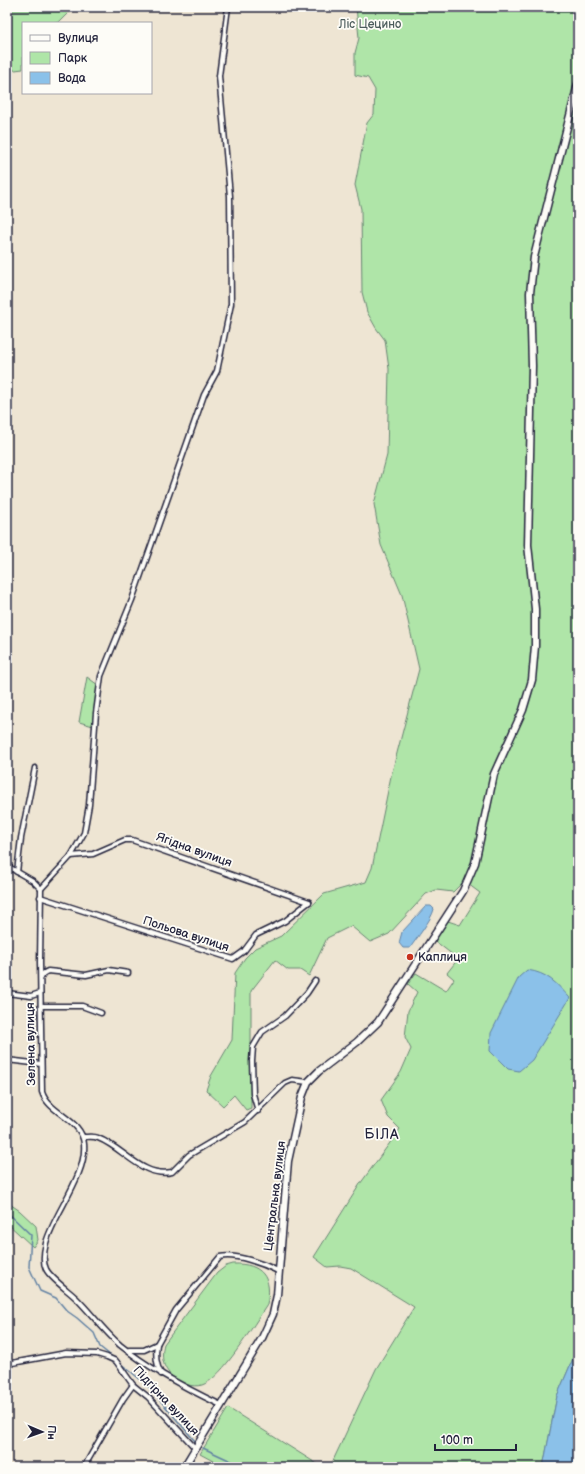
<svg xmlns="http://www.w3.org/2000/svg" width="585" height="1474" font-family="'Balsamiq Sans',sans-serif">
  <rect width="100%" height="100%" fill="#eee5d3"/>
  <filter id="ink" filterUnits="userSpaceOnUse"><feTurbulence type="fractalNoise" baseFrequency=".025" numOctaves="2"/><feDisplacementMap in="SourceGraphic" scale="8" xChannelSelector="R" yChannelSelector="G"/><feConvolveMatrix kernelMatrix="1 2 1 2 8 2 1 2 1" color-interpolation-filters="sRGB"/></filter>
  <g filter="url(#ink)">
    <g fill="#afe5a8" stroke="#688472">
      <path d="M7 7H74L58 23H23V69L7 71Z"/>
      <path d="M356 7H578V1347L557 1396 543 1467H330L376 1369 414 1307 351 1268 340 1266 327 1267 314 1257 360 1184 400 1129 388 1117 381 1100 401 1072 411 1049 405 1037 408 1011 417 992 408 984 416 973 446 991 454 979 447 973 458 959 435 941 448 921 460 925 480 893 464 881 453 892 436 890 426 894 389 934 370 942 351 926 327 938 309 976 300 970H288L275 960 251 991V1108L246 1110 234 1095 223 1106 206 1090 211 1076 232 1040 235 973 245 958 255 948 281 936 324 894 366 882 372 868 391 776 419 669 402 595 381 545 374 504 387 455 389 369 385 340 376 328 367 312 362 292 361 209 355 185 367 123 374 114 375 90 368 78 355 75V53L359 38Z"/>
      <path d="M87 677 98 685 93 726 79 722Z"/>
      <path d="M7 1202 20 1211 36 1226 38 1240 33 1247 7 1223Z"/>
      <path d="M233 1264C262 1263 273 1278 267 1305 254 1324 222 1379 202 1385 192 1388 180 1383 173 1377 162 1368 161 1356 164 1344L217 1273 226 1266Z"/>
      <path d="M228 1408 322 1467H224L200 1454Z"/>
    </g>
    <g fill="#8bc1e9" stroke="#6181a3">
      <path d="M426 906H431L434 909C432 919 416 939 410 948H403L399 943 402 932Z"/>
      <path d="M527 970C548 973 556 983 570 998L532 1060 519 1071 508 1069 490 1051 491 1033 519 977Z"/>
      <path d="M578 1347V1467H543L557 1396Z"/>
    </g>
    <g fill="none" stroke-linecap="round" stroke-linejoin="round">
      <g stroke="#6181a3" stroke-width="1.5">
        <path d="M7 1212 31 1235 29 1267 40 1291 56 1298 67 1311 77 1318 94 1333 100 1347 146 1384 195 1441"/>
        <path d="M203 1448 244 1467"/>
      </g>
      <defs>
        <g id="minor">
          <path d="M71 856 93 854 125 840H132L309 902"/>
          <path d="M7 866 33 881 41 889"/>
          <path d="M17 872 21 838 35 768"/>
          <path d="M40 897 233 959 244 951 256 935 285 921 309 902"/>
          <path d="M41 978 44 973 48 971 86 975 109 970 128 973"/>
          <path d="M7 993 31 996 40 993"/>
          <path d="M41 1006H82L101 1013"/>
          <path d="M7 1060 41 1064"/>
          <path d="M258 1111 253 1094 252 1061 253 1047 262 1032 285 1016 307 993 315 981"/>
          <path d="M83 1137C88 1137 94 1136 98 1138 124 1148 142 1178 172 1172L189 1155 245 1122 285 1083 292 1080 308 1082"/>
          <path d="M157 1344C155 1356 156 1364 161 1374"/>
          <path d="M129 1350H144L157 1344 176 1310 220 1257C235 1253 264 1264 278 1271"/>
          <path d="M7 1364 66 1353 97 1354 107 1357 116 1361 133 1385 148 1397 195 1448"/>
          <path d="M221 1405C185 1388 151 1370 120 1345 104 1331 91 1313 76 1298 69 1291 50 1278 46 1269 42 1261 44 1251 46 1243 54 1213 87 1175 84 1144 82 1119 49 1114 42 1092L40 962 41 889 71 856 84 833 89 805 96 713 101 676 132 600 204 395 217 371 231 304 230 196 219 76 228 7"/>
          <path d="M84 1467 123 1399 133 1385"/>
        </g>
        <path id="secondary" d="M184 1467 262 1338 273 1314 277 1295 288 1161 302 1097 308 1082 319 1071 357 1042 378 1022 463 891 475 863 494 774 523 710 532 680 535 646V609L528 545 532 366 530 293 534 257 578 84"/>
      </defs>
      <use href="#minor" stroke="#22223b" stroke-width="7"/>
      <use href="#secondary" stroke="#22223b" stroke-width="9"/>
      <use href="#minor" stroke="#fdfcf7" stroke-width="4"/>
      <use href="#secondary" stroke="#fdfcf7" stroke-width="6"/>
    </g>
  </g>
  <circle fill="#c8321e" stroke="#fdfcf7" stroke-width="1.5" cx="410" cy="957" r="4"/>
  <g text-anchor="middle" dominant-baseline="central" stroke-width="3.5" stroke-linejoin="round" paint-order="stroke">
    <g font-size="12" fill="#4c5c5c" stroke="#fdfcf7">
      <text x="370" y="24">Ліс Цецино</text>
    </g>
    <g font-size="12" fill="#22223b" stroke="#fdfcf7">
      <text transform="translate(194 850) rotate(20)">Ягідна вулиця</text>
      <text transform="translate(186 934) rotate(18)">Польова вулиця</text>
      <text transform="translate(31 1044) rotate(-91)">Зелена вулиця</text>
      <text transform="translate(275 1196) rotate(-83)">Центральна вулиця</text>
      <text transform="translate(166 1401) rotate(47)">Підгірна вулиця</text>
    </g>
    <g font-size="12" fill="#22223b" stroke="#fdfcf7" text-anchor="start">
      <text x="418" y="957">Каплиця</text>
    </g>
    <g font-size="14" letter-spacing="1" fill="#22223b" stroke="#fdfcf7">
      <text x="382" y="1134">БІЛА</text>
    </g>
  </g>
  <rect width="585" height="1474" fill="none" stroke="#fdfcf7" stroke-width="24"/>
  <rect x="12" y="12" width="561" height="1450" fill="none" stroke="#22223b" stroke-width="1.5" filter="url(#ink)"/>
  <rect x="22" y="22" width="130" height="72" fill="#fdfcf7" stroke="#a5a5ac"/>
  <rect x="30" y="35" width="20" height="6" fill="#fdfcf7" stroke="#a5a5ac"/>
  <text x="58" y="42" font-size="12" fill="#22223b">Вулиця</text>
  <rect x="30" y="52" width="20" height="12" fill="#afe5a8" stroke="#a5a5ac"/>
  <text x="58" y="62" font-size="12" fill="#22223b">Парк</text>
  <rect x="30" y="72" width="20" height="12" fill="#8bc1e9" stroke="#a5a5ac"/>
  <text x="58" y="82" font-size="12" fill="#22223b">Вода</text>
  <g transform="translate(42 1432) rotate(92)" stroke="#fdfcf7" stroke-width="3" paint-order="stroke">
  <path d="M0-3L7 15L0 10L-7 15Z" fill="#22223b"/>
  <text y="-6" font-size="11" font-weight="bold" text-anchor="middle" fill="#22223b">Пн</text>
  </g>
  <path d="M435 1444v6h81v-6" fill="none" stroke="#22223b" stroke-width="2"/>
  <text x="441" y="1444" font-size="12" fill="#22223b" stroke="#fdfcf7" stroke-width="3" paint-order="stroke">100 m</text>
</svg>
